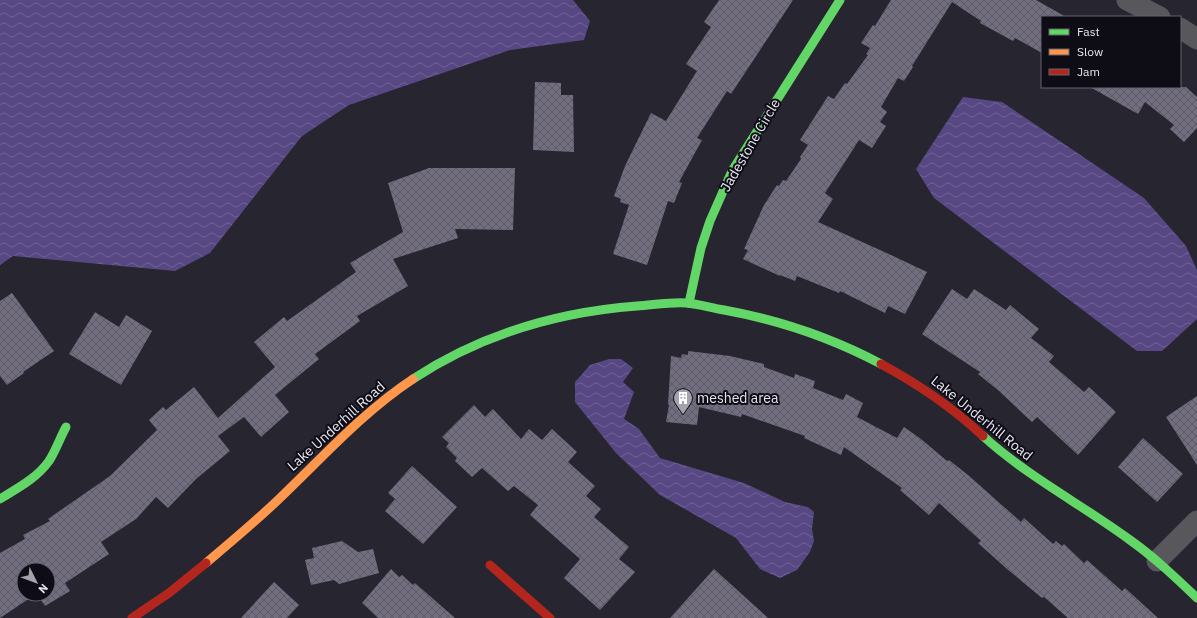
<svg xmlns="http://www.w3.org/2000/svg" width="1197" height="618" font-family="'IBM Plex Sans',sans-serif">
  <defs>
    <pattern id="water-waves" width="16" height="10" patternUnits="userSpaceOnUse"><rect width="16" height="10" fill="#574883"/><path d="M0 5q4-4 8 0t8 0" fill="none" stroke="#6f6295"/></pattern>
    <pattern id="building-cross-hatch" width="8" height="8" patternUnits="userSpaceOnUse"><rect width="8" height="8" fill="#726e80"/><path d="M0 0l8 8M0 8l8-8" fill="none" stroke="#5c5a64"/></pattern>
  </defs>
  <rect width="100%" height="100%" fill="#27252f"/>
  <g fill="url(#water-waves)">
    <path d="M0 0H573L590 21 584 40 510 50 349 105 302 136 210 253 175 271 13 256 0 265Z"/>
    <path d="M963 97 1002 102 1144 198 1186 246 1197 270V319L1162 351H1137L934 198 916 169Z"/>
    <path d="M609 359H621L633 368 623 382 634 392 624 419 639 429 660 458 744 483 785 502 808 507 814 512 812 529 814 541 810 552 797 570 780 578 760 569 736 538 660 495 616 453 575 402V382L590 365Z"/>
  </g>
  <g fill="url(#building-cross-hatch)">
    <path d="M719 0H793L731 94 727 91 697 138 702 140 679 182 682 183 674 203 668 201 647 265 613 254 629 205 620 202 621 199 614 196 625 166 651 113 666 121 697 71 686 64 711 27 704 22Z"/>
    <path d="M891 0H1036L1066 17H1042V53L1015 38 1013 41 980 23 981 21 952 2 912 66 913 67 904 81 898 78 881 107 887 112 880 122 886 126 872 148 859 140 825 193 833 199 818 222 891 255 927 272 905 314 888 306 885 313 840 291 839 293 797 276 795 281 780 275V276L743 259 748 250 744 249 764 205 777 185 779 186 783 180 786 181 801 159 800 157 808 145 800 140 828 96 834 99 845 83 847 84 868 55 866 54 870 48 861 43 873 25 875 26Z"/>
    <path d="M535 82 561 83V95H573L574 152 533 150Z"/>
    <path d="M1090 87H1186L1197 97V128L1184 142 1170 129 1174 125 1145 102 1138 114Z"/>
    <path d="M429 168H515L513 230 455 229 458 238 393 259 408 286 357 316 360 321 315 354 319 359 275 395 289 412 261 437 244 417 218 436 230 451 196 479 168 508 156 497 136 519 101 542 109 554 65 583 70 591 45 606 37 594H48V570H24V594H36L0 618V553L25 539 23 535 50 521 48 519 110 476 157 430 149 420 163 407 166 410 194 387 218 418 275 367 254 342 284 317 287 321 356 272 350 263 403 232 388 183Z"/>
    <path d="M952 289 967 299 974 289 1006 310 1010 305 1039 329 1031 338 1054 356 1049 362 1084 392 1089 387 1116 412 1078 455 1037 417 1032 422 999 391 978 374 980 372 922 334Z"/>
    <path d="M12 293 54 351 23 372 24 373 7 385 0 376V301Z"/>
    <path d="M95 312 119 327 126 315 152 331 121 385 69 354Z"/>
    <path d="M688 351 730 356 764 364V367L794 378 795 374 815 381 813 388 843 400 846 394 863 403 857 417 897 438 904 427 921 439 947 461 949 460 968 475 1021 522 1024 518 1053 544 1056 541 1062 546 1064 544 1084 563 1087 560 1122 591 1125 588 1158 618H1068L1044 597 1042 598 1007 569 978 543 981 541 939 503 929 515 900 490 902 488 844 447 841 455 804 438 805 436 742 414 741 417 699 407 697 425 666 422 669 405H668L671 356 681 358 682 354 688 355Z"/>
    <path d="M1197 396V465L1166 417Z"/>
    <path d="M474 405 485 417 493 409 521 439 529 429 542 440 552 429 577 452 568 462 595 486 586 496 601 509 594 517 629 547 619 559 635 572 600 610 564 578 580 559 530 515 538 505 514 486 508 491 482 468 472 477 455 461 457 458 446 447 449 443 442 437Z"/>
    <path d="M1143 438 1183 474 1157 502 1118 467Z"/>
    <path d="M412 466 457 507 423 544 385 511 395 499 388 493Z"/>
    <path d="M342 541 358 552 373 549 379 573 339 584 334 580 311 585 305 560 314 558 312 548Z"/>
    <path d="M391 569 399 577 402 575 413 585 415 583 455 618H378L362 603Z"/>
    <path d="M714 569 768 618H670Z"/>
    <path d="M274 582 299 605 287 618H241Z"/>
  </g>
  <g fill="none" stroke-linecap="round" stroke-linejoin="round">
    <g stroke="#58585c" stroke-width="21">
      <path d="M1127 0 1160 17"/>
      <path d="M1180 28 1197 39"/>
      <path d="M1157 561 1197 521"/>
    </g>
    <g stroke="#63d668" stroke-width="9">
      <path d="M689 303 701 248 710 221 732 171 840 0"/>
      <path d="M413 379C480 335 558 312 637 306 653 305 670 302 686 303 699 304 711 308 724 310 779 320 832 338 881 364"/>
      <path d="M983 436C1028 477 1081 504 1130 540 1154 557 1175 577 1197 598"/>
      <path d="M0 499C18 488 37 478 49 461 56 450 60 438 66 427"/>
    </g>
    <path stroke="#ff974d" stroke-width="9" d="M206 563C231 542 256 521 279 499 323 457 363 412 413 379"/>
    <g stroke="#b3261e" stroke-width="9">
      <path d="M881 364C918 384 952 407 983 436"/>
      <path d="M490 565 550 618"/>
      <path d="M132 618 169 593 206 563"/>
    </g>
  </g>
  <defs>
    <symbol id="building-pin" viewBox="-11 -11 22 30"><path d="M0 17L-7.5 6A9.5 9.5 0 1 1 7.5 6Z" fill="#a4a2ae" stroke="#0e0c15"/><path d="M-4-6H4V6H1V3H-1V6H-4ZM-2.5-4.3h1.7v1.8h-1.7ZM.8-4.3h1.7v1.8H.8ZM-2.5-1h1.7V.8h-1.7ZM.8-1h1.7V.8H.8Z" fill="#fff"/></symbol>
  </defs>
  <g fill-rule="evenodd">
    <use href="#building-pin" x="672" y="387" width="22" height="30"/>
  </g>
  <g text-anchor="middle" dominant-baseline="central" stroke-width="4" stroke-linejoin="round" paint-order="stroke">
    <g font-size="14" fill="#e8e6f3" stroke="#0e0c15">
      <text transform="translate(750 145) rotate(-60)">Jadestone Circle</text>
      <text transform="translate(982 418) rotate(39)">Lake Underhill Road</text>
      <text transform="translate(336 426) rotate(-42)">Lake Underhill Road</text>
    </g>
    <g font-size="14" fill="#e8e6f3" stroke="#0e0c15" text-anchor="start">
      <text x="697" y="398">meshed area</text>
    </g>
  </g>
  <rect x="1041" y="16" width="140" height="72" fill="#0e0c15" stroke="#65636e"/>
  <rect x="1049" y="29" width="20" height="6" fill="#63d668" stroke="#65636e"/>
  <text x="1077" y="36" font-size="12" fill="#e8e6f3">Fast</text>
  <rect x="1049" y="49" width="20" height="6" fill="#ff974d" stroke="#65636e"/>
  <text x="1077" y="56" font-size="12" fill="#e8e6f3">Slow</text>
  <rect x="1049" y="69" width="20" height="6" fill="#b3261e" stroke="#65636e"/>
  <text x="1077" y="76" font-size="12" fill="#e8e6f3">Jam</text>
  <g transform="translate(36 582) rotate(132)"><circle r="19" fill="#0e0c15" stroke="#65636e"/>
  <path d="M0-3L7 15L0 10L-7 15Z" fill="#a4a2ae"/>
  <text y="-6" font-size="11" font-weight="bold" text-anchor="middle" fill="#e8e6f3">N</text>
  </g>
</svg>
